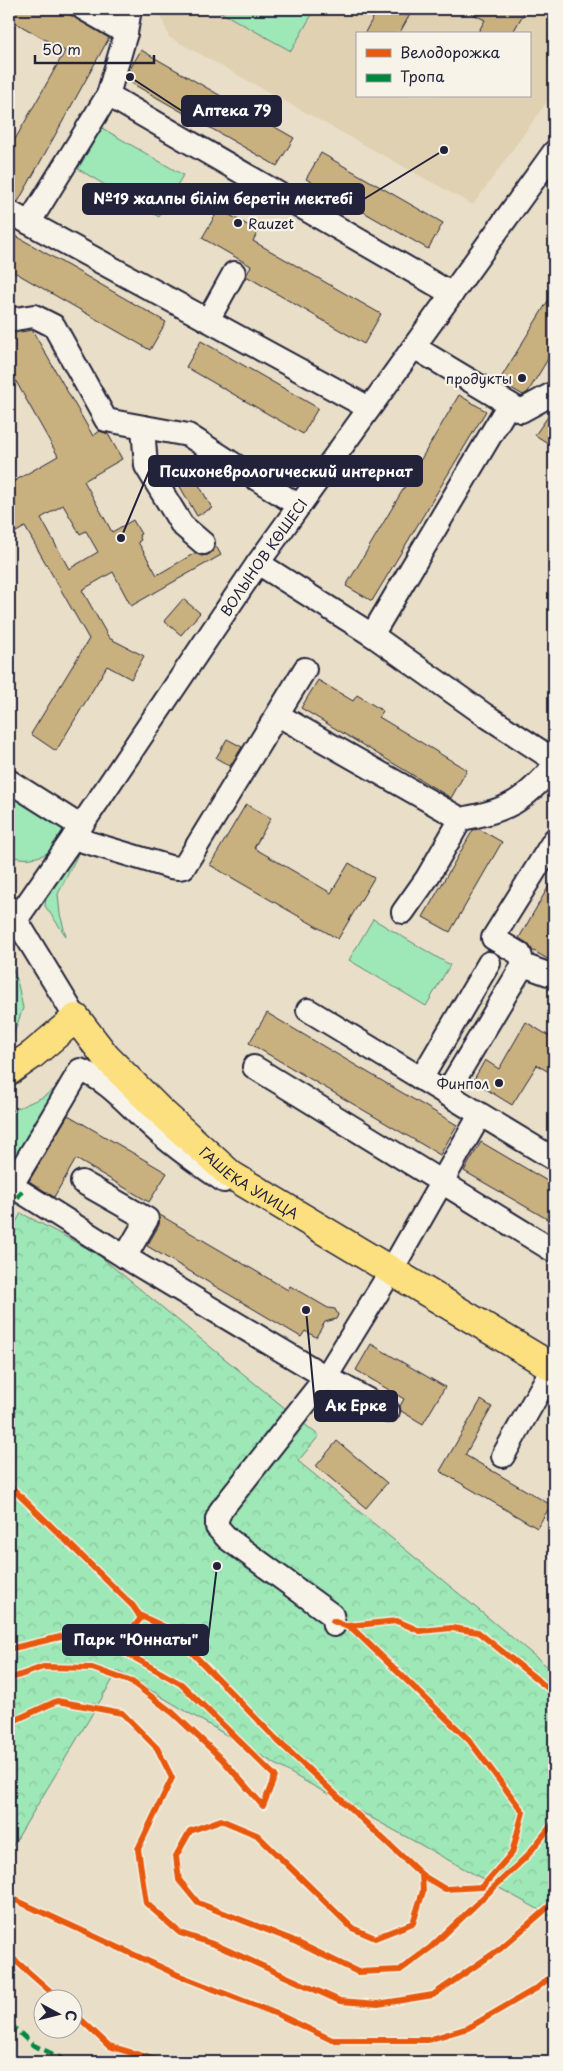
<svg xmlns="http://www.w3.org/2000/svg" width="563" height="2071" font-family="'Playpen Sans',sans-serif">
  <defs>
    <pattern id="park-crowns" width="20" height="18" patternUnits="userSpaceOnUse" patternTransform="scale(1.25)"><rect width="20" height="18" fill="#9ee7b6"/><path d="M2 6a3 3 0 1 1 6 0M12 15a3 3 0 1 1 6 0" fill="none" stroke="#88c69d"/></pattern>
  </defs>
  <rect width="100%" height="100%" fill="#e9dfc8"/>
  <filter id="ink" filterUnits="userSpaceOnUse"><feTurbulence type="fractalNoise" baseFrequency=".02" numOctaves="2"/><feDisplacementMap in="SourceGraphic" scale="10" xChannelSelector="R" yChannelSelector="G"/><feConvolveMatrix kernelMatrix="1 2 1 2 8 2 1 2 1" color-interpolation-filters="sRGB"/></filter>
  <g filter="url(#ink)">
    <path fill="#dfd1b2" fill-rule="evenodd" d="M158 9H554V92L473 205 169 37ZM357 34H529V96H357Z"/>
    <g fill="#9ee7b6" stroke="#608478">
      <path d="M215 9H315L291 51Z"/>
      <path d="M102 128 183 175 159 217 78 169Z"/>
      <path d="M9 788 71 828C65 835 59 845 52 850 40 859 22 861 9 855Z"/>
      <path d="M80 850 58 894 60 914 66 936 45 906 46 897Z"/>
      <path d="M373 919 450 965 426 1006 349 960Z"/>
      <path d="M9 958 17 980 23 1008 13 1036 9 1040Z"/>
      <path d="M73 1076 9 1174V1112L43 1097Z"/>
    </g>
    <path fill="url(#park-crowns)" stroke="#608478" d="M21 1213 96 1253 319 1436 298 1461 554 1672V1918L299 1778 118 1671 9 1852V1236Z"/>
    <g fill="#c8b07f" stroke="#22223b" fill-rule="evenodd">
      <path d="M9 9H60L109 38 18 202 9 199V150L65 51 9 19Z"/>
      <path d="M378 9H413L399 34H364Z"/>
      <path d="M463 9H526L512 34H477L485 20Z"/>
      <path d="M141 50 294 138 277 166 126 80 129 71Z"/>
      <path d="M321 153 443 223 428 249 306 179Z"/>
      <path d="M219 209 258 231 253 241 381 314 364 344 246 276 251 266 202 238Z"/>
      <path d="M9 232 166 322 150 350 9 269Z"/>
      <path d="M554 291V349L528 392 523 395 499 381Z"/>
      <path d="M32 330 93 436 100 431 108 434 122 459 84 481 112 532 133 520 141 534 139 535 141 540 138 542 157 575 195 553 201 556 208 555 213 551 216 546 221 555 131 606 113 572 82 590 109 638 144 656 131 679 107 666 56 751 31 734 89 639 25 527 9 536V500L14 497 9 484 58 456 9 369V334ZM63 505 80 534 86 531 98 552 69 569 41 518Z"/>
      <path d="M201 341 318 408 303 434 186 367Z"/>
      <path d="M459 395 486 411 372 601 346 586Z"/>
      <path d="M554 408V447L535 435Z"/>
      <path d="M190 469 212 508 197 516 175 478Z"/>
      <path d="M183 599 200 613 181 635 164 621Z"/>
      <path d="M318 680 353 701 357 695 383 711 379 717 467 770 451 798 301 708Z"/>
      <path d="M227 739 242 747 230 766 216 758Z"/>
      <path d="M246 804 271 818 254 848 331 893 349 863 374 878 338 939 210 865Z"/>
      <path d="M479 829 502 842 450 932 423 917 473 830Z"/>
      <path d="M554 877V961H551L532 950 527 943 519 938Z"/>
      <path d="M267 1013 457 1125 440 1155 249 1043Z"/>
      <path d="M526 1022 554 1039V1075L537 1065 512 1105 473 1081 485 1060 499 1069Z"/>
      <path d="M68 1115 167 1173 149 1202 76 1159 54 1197 29 1181Z"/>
      <path d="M481 1142 554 1185V1223L464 1171Z"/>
      <path d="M160 1215 288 1290 290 1286 328 1308 335 1309 338 1315 336 1319 325 1322 316 1337 305 1331 301 1337 147 1246 159 1225Z"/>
      <path d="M371 1344 445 1387 423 1424 401 1411 400 1406 404 1399 356 1370Z"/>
      <path d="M481 1400 492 1407 465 1455 551 1505 537 1528 440 1471Z"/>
      <path d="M337 1441 387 1483 366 1508 316 1466Z"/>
    </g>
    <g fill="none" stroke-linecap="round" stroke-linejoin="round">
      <defs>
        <g id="minor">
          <path d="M84 9 126 33 108 95 452 294"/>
          <path d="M126 33 130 9"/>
          <path d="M9 212 369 408"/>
          <path d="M29 223 108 95"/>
          <path d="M9 320 34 316 54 326 106 420 188 435 299 506"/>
          <path d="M208 320 234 273"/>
          <path d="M414 347 521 411 554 393"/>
          <path d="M143 427 146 466 182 525 203 543"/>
          <path d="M258 563 372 635 509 404"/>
          <path d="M372 635 485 715 554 760"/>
          <path d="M278 715 461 819C508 811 524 801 554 766"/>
          <path d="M9 781 80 826"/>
          <path d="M73 838 170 867 179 868 184 867 305 669"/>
          <path d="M9 908 76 1018"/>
          <path d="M403 912 427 878 461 819"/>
          <path id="s1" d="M16 920 73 838 258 563 554 152"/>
          <path d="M523 965 548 974H554"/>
          <path d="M308 1010 554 1159"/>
          <path d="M254 1067 554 1251"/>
          <path d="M421 1079 489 963"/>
          <path d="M446 1094 523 965 520 954 493 938 554 840"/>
          <path d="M82 1182 147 1219 125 1257"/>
          <path d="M9 1184 125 1257 326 1377 388 1411"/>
          <path d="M12 1185 80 1070C108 1080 126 1103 147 1122 170 1144 197 1163 224 1181"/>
          <path d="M503 1456 553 1367"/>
          <path d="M334 1625 332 1615 228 1539 217 1527V1519L221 1510 326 1377 391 1271 480 1115"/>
        </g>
        <g id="major">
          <path id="s2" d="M9 1071 32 1055 76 1018 106 1057 159 1110 231 1175 554 1368"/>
        </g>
      </defs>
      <use href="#minor" stroke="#22223b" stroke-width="26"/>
      <use href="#major" stroke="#22223b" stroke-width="31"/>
      <use href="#minor" stroke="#f7f3e8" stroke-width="22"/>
      <use href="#major" stroke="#fce080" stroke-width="28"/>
      <g stroke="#00873e" stroke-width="5" stroke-dasharray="10 5" stroke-linecap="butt">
        <path d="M9 1210 22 1191"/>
        <path d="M9 2023 33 2045 69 2062"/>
      </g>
      <defs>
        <g id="cycleway">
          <path d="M9 1485 133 1606 141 1618 117 1648"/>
          <path d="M139 1615 169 1629 278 1741 422 1875"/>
          <path d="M333 1621 353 1629 469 1740 523 1812 512 1853 482 1887 445 1889 422 1875 423 1891 413 1923 375 1938 352 1928 257 1835 221 1820 190 1831 176 1856 179 1880 198 1903 290 1939 358 1972 400 1970 430 1948 527 1856 554 1822"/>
          <path d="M347 1626 397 1621 420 1631 452 1628 478 1632 554 1693"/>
          <path d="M9 1649 73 1634 117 1648 181 1684 275 1776 263 1806 222 1759 173 1713 132 1682 92 1668 43 1667 9 1679"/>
          <path d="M9 1723 57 1701 122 1713 157 1748 172 1778 138 1849 146 1903 180 1933 216 1945 340 2001 378 2004 433 1995 500 1949 554 1902"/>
          <path d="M9 1897 180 1976 277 2014 332 2040H428L468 2028 537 1988 554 1974"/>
          <path d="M9 1955 58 1998"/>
          <path d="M72 2011 109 2046 163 2062"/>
        </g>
      </defs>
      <use href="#cycleway" stroke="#f7f3e8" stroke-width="9"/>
      <use href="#cycleway" stroke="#e8590c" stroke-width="6"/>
    </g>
  </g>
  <g fill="#22223b" stroke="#f7f3e8" stroke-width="2">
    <circle cx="238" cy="223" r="5"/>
    <circle cx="522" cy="378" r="5"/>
    <circle cx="499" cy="1083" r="5"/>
  </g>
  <g text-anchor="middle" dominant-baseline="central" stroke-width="4.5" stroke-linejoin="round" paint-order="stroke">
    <g font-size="14" fill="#22223b" stroke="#f7f3e8" text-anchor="end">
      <text x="248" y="223" text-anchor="start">Rauzet</text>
      <text x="512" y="378">продукты</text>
      <text x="489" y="1083">Финпол</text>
    </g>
    <g font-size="14" fill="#22223b" stroke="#f7f3e8">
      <text stroke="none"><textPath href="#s1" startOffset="439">ВОЛЫНОВ КӨШЕСІ</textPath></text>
      <text stroke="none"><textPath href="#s2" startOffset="326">ГАШЕКА УЛИЦА</textPath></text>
    </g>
  </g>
  <path fill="none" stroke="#22223b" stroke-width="2" d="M130 77L182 111M444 150L364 199M121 538L149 471M306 1310L315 1406M217 1566L208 1640"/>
  <g fill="#22223b" stroke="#f7f3e8" stroke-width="2">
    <circle cx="130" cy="77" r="5"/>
    <circle cx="444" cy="150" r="5"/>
    <circle cx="121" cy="538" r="5"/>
    <circle cx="306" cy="1310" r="5"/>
    <circle cx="217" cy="1566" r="5"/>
  </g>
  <g fill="#22223b" stroke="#22223b" stroke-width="2">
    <rect x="182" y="96" width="99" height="30" rx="5"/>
    <rect x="83" y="184" width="281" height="30" rx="5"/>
    <rect x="149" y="456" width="273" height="30" rx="5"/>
    <rect x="315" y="1391" width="82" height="30" rx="5"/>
    <rect x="63" y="1625" width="145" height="30" rx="5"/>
  </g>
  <g font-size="15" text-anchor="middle" font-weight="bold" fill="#fff">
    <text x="232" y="116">Аптека 79</text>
    <text x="223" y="204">№19 жалпы білім беретін мектебі</text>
    <text x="286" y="477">Психоневрологический интернат</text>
    <text x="356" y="1411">Ак Ерке</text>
    <text x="136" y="1645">Парк "Юннаты"</text>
  </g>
  <rect width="563" height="2071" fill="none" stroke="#f7f3e8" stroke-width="30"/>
  <rect x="15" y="15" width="533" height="2041" fill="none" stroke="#22223b" stroke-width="2" filter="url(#ink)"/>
  <rect x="356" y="32" width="175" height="65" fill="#f7f3e8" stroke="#a29fa3"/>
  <rect x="366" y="49" width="25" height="8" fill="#e8590c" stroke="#a29fa3"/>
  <text x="400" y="58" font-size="15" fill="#22223b">Велодорожка</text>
  <rect x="366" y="74" width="25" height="8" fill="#00873e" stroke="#a29fa3"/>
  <text x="400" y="82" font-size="15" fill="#22223b">Тропа</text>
  <g transform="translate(58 2014) rotate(97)"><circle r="24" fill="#f7f3e8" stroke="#a29fa3"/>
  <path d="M0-4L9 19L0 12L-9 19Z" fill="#22223b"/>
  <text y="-8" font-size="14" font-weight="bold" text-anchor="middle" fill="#22223b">С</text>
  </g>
  <path d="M35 55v8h119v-8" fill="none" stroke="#22223b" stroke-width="2.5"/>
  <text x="42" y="55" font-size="15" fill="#22223b" stroke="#f7f3e8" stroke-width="4" paint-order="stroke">50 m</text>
</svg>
